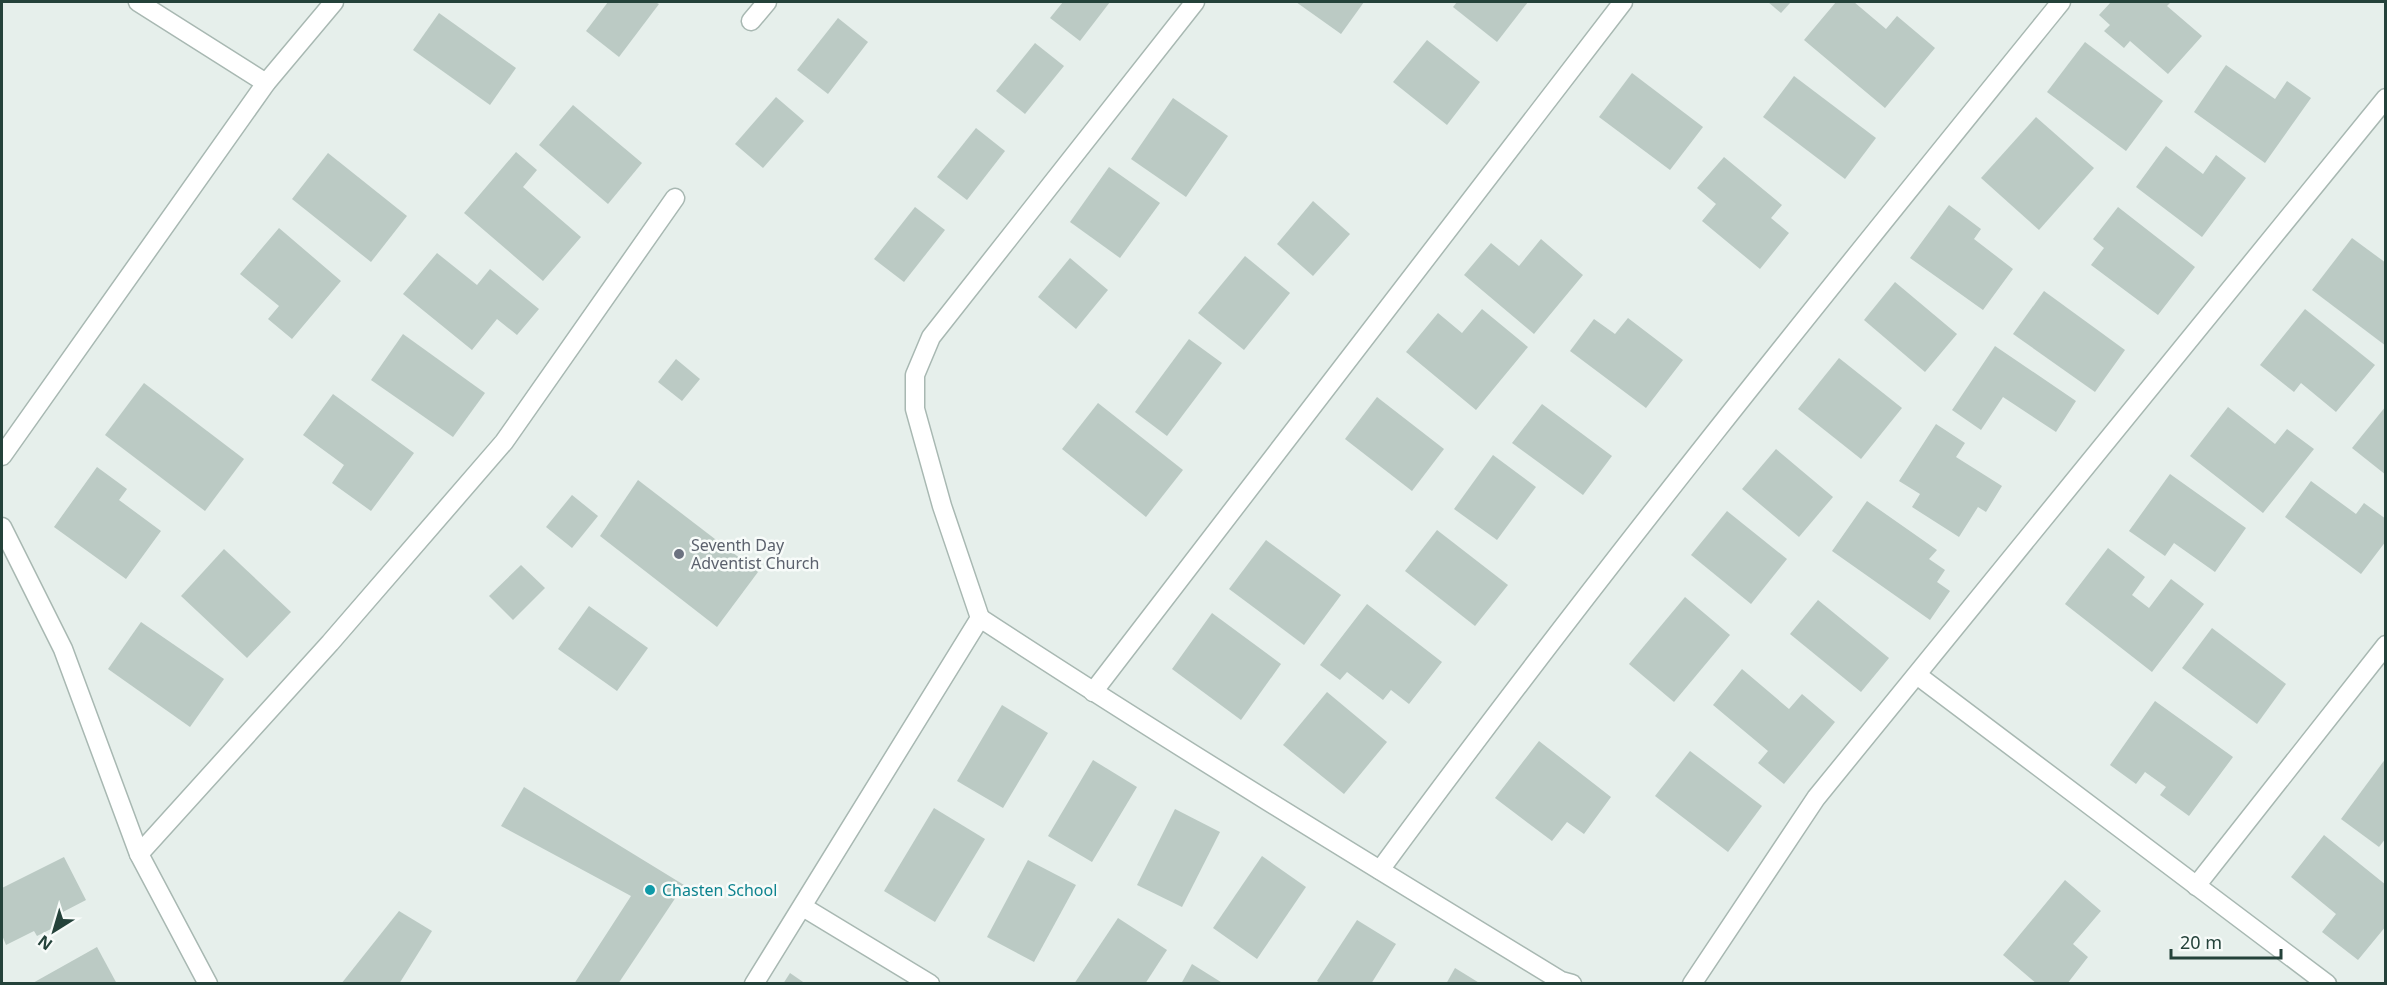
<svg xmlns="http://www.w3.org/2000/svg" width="2387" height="985" font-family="'Noto Sans',sans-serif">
  <rect width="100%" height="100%" fill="#e6efeb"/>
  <g fill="#bbcac4">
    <path d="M608 2H655L659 4 619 57 586 31Z"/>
    <path d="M1063 2H1110L1080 41 1050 18Z"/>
    <path d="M1296 2H1364L1341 34Z"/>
    <path d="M1457 2H1528L1497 42 1453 7Z"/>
    <path d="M1768 2H1791L1781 13Z"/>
    <path d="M1836 2H1854L1886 29 1897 16 1935 48 1885 108 1804 40Z"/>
    <path d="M2111 2H2171L2167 6 2202 36 2168 74 2130 41 2124 48 2104 31 2110 25 2099 15Z"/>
    <path d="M439 13 516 68 490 105 413 50Z"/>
    <path d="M838 18 868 42 828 94 797 70Z"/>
    <path d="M1427 40 1480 82 1447 125 1393 82Z"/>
    <path d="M2085 42 2163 101 2126 151 2047 92Z"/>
    <path d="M1035 43 1064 66 1025 114 996 91Z"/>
    <path d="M2226 65 2275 99 2287 81 2311 98 2265 163 2194 112Z"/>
    <path d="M1632 73 1703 127 1670 170 1599 117Z"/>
    <path d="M1794 76 1876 138 1845 179 1763 117Z"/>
    <path d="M776 97 804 121 763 168 735 144Z"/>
    <path d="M1173 98 1228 136 1186 197 1131 159Z"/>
    <path d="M573 105 642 163 608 204 539 145Z"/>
    <path d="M2036 117 2094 168 2039 230 1981 178Z"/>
    <path d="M976 128 1005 151 967 200 937 177Z"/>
    <path d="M2166 146 2203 174 2216 155 2246 178 2202 237 2136 187Z"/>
    <path d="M516 152 537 170 523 187 581 237 543 281 464 213Z"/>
    <path d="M328 153 407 216 371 262 292 199Z"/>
    <path d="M1724 157 1782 205 1771 218 1789 233 1760 269 1702 221 1716 204 1697 188Z"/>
    <path d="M1109 167 1160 203 1120 258 1070 222Z"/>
    <path d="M1313 201 1350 234 1313 276 1277 244Z"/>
    <path d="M1949 205 1981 229 1974 239 2013 269 1983 310 1910 258Z"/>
    <path d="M915 207 945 230 904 282 874 259Z"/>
    <path d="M2118 207 2195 267 2158 315 2091 265 2104 248 2093 239Z"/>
    <path d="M279 228 341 281 292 339 268 319 279 306 240 274Z"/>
    <path d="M2352 238 2386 263V346L2312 290Z"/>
    <path d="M1541 239 1583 275 1534 334 1464 275 1491 243 1519 266Z"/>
    <path d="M437 253 477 285 490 269 539 309 517 335 497 319 472 350 403 294Z"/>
    <path d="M1245 256 1290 293 1244 350 1198 313Z"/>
    <path d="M1070 258 1108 290 1076 329 1038 297Z"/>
    <path d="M1895 282 1957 334 1925 372 1864 320Z"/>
    <path d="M2044 291 2125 350 2095 392 2013 334Z"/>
    <path d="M1482 309 1528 347 1476 410 1406 352 1438 313 1462 333Z"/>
    <path d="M2305 309 2375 365 2336 412 2301 383 2294 392 2260 365Z"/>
    <path d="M1628 318 1683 360 1646 408 1570 351 1594 319 1615 334Z"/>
    <path d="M403 334 485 393 453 437 371 380Z"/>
    <path d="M1189 339 1222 363 1167 436 1135 412Z"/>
    <path d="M1995 346 2076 401 2056 432 2003 397 1981 430 1952 410Z"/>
    <path d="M1839 358 1902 408 1861 459 1798 409Z"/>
    <path d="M676 359 700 379 682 401 658 382Z"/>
    <path d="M144 383 244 459 205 511 105 435Z"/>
    <path d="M333 394 414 453 371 511 332 483 344 465 303 435Z"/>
    <path d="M1377 397 1444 449 1412 491 1345 439Z"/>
    <path d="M1098 403 1183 470 1146 517 1062 449Z"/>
    <path d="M1542 404 1612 456 1583 495 1512 443Z"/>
    <path d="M2386 406V475L2352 448Z"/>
    <path d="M2228 407 2275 444 2287 429 2314 449 2263 513 2190 456Z"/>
    <path d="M1936 424 1965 443 1956 457 2002 486 1986 512 1978 507 1959 537 1912 507 1920 494 1899 481Z"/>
    <path d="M1776 449 1833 497 1799 537 1742 489Z"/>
    <path d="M1493 455 1536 487 1497 540 1454 509Z"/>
    <path d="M97 467 127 489 119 500 161 531 126 579 54 527Z"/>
    <path d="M2170 474 2246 528 2215 572 2174 543 2165 556 2129 531Z"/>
    <path d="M638 480 758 572 717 627 600 536Z"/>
    <path d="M2311 481 2356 514 2364 503 2386 519V541L2361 574 2285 517Z"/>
    <path d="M572 495 598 516 572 548 546 527Z"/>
    <path d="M1867 501 1937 550 1929 559 1945 570 1937 582 1950 591 1930 620 1832 551Z"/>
    <path d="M1727 511 1787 559 1751 604 1691 555Z"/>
    <path d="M1437 530 1508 585 1475 626 1405 571Z"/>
    <path d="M1266 540 1341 595 1304 645 1229 589Z"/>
    <path d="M2108 548 2145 577 2132 595 2149 608 2171 579 2204 604 2152 672 2065 604Z"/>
    <path d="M224 549 291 612 247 658 181 596Z"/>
    <path d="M521 565 545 588 513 620 489 596Z"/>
    <path d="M1685 597 1730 635 1674 702 1629 664Z"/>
    <path d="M1818 600 1889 658 1861 692 1790 634Z"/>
    <path d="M1367 604 1442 662 1409 704 1391 690 1383 700 1347 672 1340 680 1320 665Z"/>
    <path d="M589 606 648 648 617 691 558 649Z"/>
    <path d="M1212 613 1281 664 1241 720 1172 669Z"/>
    <path d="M141 622 224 679 190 727 108 669Z"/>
    <path d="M2212 628 2286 684 2257 724 2182 668Z"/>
    <path d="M1742 669 1789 709 1802 694 1835 722 1784 784 1758 763 1768 751 1713 705Z"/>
    <path d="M1327 692 1387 742 1344 794 1283 745Z"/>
    <path d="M2155 701 2233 757 2189 816 2160 795 2166 787 2145 772 2136 784 2110 765Z"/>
    <path d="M1002 705 1048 733 1003 808 957 781Z"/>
    <path d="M1539 741 1611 797 1584 834 1567 822 1552 841 1495 798Z"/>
    <path d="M1690 751 1762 806 1728 852 1655 796Z"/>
    <path d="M2386 758V838L2379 847 2341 819Z"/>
    <path d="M1093 760 1137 787 1092 862 1048 836Z"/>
    <path d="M524 787 684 885 618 984H574L631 896 501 826Z"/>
    <path d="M934 808 985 839 935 922 884 891Z"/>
    <path d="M1175 809 1220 832 1182 907 1137 885Z"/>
    <path d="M2324 835 2386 885V926L2358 960 2322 932 2336 914 2291 877Z"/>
    <path d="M1262 856 1306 887 1257 959 1213 928Z"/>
    <path d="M64 857 86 900 59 914 63 923 37 936 34 931 6 945 2 935V888Z"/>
    <path d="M1028 860 1076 885 1034 962 987 937Z"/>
    <path d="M2065 880 2101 911 2073 944 2088 957 2067 984H2037L2003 955Z"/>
    <path d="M399 911 432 931 399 984H341Z"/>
    <path d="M1118 918 1167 950 1145 984H1074Z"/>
    <path d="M1357 920 1396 944 1371 984H1321L1317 981Z"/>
    <path d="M97 947 117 984H31Z"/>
    <path d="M1192 964 1224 984H1181Z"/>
    <path d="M1455 968 1481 984H1446Z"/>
    <path d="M790 973 806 984H783Z"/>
  </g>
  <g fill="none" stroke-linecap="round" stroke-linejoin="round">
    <defs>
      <g id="minor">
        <path d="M138 2 266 83"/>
        <path d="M751 21 767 2"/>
        <path d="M2 456 266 83 334 2"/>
        <path d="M2 527 63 649 139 854 208 984"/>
        <path d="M980 618C1171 743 1366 862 1561 981L1572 984"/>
        <path d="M1917 675 2327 984"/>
        <path d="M1093 692 1623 2"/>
        <path d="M139 854 330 643 504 442 675 198"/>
        <path d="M1380 870C1598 573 1830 287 2061 2"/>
        <path d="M2196 886 2386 645"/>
        <path d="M803 907 930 984"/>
        <path d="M754 984 980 618 942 506 915 409V375L931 337 1195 2"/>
        <path d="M1692 984 1816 798 2386 98"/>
      </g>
    </defs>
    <use href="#minor" stroke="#a8b8b2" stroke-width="21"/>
    <use href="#minor" stroke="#fff" stroke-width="18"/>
  </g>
  <circle fill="#6b7280" stroke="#f7fbf9" stroke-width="2" cx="679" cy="554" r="6"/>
  <circle fill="#0f9aa8" stroke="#f7fbf9" stroke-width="2" cx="650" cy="890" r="6"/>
  <g text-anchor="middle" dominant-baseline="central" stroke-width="5" stroke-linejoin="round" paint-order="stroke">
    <g font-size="16" fill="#5b616d" stroke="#f7fbf9" text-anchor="start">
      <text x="691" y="545">Seventh Day<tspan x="691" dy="18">Adventist Church</tspan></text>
    </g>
    <g font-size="16" fill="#0d838f" stroke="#f7fbf9" text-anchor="start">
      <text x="662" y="890">Chasten School</text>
    </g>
  </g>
  <rect width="2387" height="985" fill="none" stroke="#24423a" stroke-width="6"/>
  <g transform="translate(54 931) rotate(217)" stroke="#f7fbf9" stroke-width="4.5" paint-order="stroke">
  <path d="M0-4.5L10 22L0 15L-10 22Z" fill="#24423a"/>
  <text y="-9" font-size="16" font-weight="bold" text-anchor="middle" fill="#24423a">N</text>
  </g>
  <path d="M2171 949v9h110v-9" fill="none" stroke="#24423a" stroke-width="3"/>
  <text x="2180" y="949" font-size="18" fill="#24423a" stroke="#f7fbf9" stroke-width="4.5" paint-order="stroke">20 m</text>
</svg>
